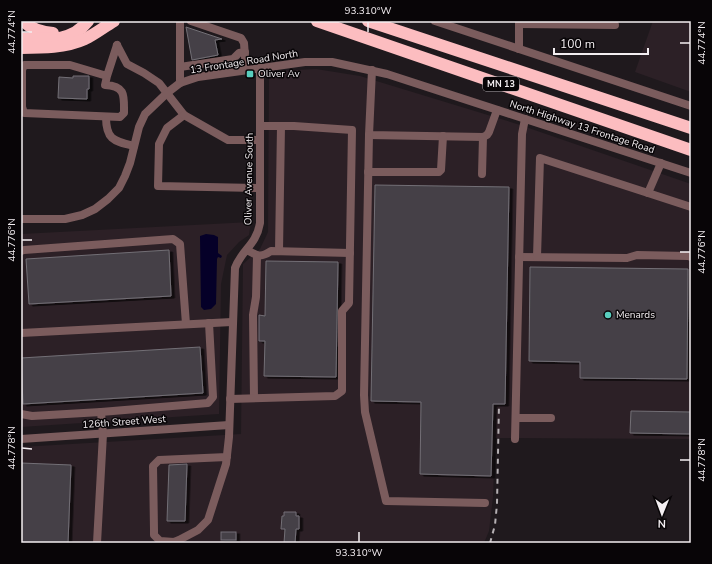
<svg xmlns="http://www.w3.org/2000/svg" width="712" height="564" font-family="'Nunito Sans',sans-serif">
  <defs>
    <filter id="shadow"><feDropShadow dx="3.5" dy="2" stdDeviation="0" flood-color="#0009"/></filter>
  </defs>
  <rect width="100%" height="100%" fill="#1f191d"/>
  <g fill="#2c2026">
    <path d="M653 21H691V92L635 72Z"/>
    <path d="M316 69 360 76 517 124 691 184V439L495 438 493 497 489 531 484 543H21V447L241 434 243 264 260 249 268 232 269 75 277 71Z"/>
    <path d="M251 222 249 235 239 242 227 255 221 284 219 414 21 427V234Z"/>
  </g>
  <path fill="#050028" d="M206 234 214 235 218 237V253L222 256 221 258 218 257 217 259 216 304 211 309 204 310 201 307 200 236Z"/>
  <g fill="#444147" stroke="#736f76" filter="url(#shadow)">
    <path d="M186 27 222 39 215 40 218 55 192 60Z"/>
    <path d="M73 76H89V89H87V99L58 98 59 77 73 78Z"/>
    <path d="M375 185 509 187 505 404H493L491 476 420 474 421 402 371 401Z"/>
    <path d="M169 250 171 296 29 304 26 259Z"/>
    <path d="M266 261 338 262 336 377 264 376 265 341H259V315L265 316Z"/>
    <path d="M530 267 688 269 687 379 580 378V362L529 361Z"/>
    <path d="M200 347 203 393 23 404 21 358Z"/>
    <path d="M631 411 691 412V434L630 433Z"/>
    <path d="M21 463 71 465 68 543H21Z"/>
    <path d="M187 464 185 521H167L169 465Z"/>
    <path d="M284 512H296V516H299V529H296L295 543H284L285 529H281L282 516H284Z"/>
    <rect x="221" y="532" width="15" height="8"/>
  </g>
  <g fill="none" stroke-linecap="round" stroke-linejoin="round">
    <g stroke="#7b5c5d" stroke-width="8">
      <path d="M191 21 241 38 244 43 246 70"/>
      <path d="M435 21 691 106"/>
      <path d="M519 24 615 25"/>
      <path d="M117 45 127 64 144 73 159 83 184 115 167 128 159 144 158 186 260 188"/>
      <path d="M519 49V21"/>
      <path d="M180 67 233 59 239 53 245 52"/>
      <path d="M372 70 369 135 483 137 487 135 489 132 497 110"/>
      <path d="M107 76 70 65H24L22 70V107L24 113 120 117 124 113C124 96 126 86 105 85L107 76 117 45"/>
      <path d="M180 83V21"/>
      <path d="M184 115 228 140H260"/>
      <path d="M106 117C106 140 114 141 134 146"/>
      <path d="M369 135 364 395 365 412 386 501 485 503"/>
      <path d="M661 163 648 193 691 207"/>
      <path d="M368 172H439L441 170 443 136"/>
      <path d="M482 174 483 137"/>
      <path d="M21 219H65L82 215 95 209 108 199 119 188 125 176 130 163 139 127 145 114 167 93 180 83 198 77 305 62H332L387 74 691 173"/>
      <path d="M247 250C257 256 261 258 271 251L350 253"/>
      <path d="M21 251 24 250 173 239 180 244 186 324"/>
      <path d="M279 251 281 126"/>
      <path d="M519 257 627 258 637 255 688 256 691 257"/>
      <path d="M537 257 540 158 648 193"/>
      <path d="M21 333 232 322"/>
      <path d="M254 398 253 315 256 297 257 256"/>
      <path d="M230 399 335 396 342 391V311L349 303 352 130 294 126H260"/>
      <path d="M21 414 32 416 101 412"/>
      <path d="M516 418H551"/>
      <path d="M21 439 229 425"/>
      <path d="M515 439 522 134 525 119"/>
      <path d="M227 457 159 460 153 466 154 530V535L160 541 174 542 179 540 198 530 208 520 226 464 229 437 235 268C242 249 256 246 260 223V68"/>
      <path d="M97 543 103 434 101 412 208 403 213 397 209 323"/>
    </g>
    <g stroke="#fcbdc0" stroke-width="12">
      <path d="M23 21C31 29 42 32 53 33"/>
      <path d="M317 21 691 150"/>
      <path d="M368 21 691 128"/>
      <path d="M21 38C46 39 71 43 88 21"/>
      <path d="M21 48C43 48 65 48 85 39 95 34 104 27 114 21"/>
    </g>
    <path stroke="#b5b0b3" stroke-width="2" stroke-dasharray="5 5" stroke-linecap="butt" d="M490 543 495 525 497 504 499 404"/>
  </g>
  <path fill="none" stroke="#f3eef1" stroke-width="1.5" d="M22 32H32M368 32V22M680 43H690M22 240H32M680 252H690M22 448 32 449M680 460H690M359 542V532"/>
  <g fill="#59cebe" stroke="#080507" stroke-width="1.5">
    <rect x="246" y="70" width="8" height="8" rx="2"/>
    <circle cx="608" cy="315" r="4"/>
  </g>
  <g text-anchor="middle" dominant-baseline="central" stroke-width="3" stroke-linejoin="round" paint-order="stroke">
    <rect fill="#080507" stroke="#aca8ab" stroke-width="1" x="483" y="77" width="36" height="14" rx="3"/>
    <g font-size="9" font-weight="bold" fill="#f3eef1">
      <text x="501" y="84">MN 13</text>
    </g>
    <g font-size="10" fill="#f3eef1" stroke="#080507">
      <text transform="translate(244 62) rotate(-9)">13 Frontage Road North</text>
      <text transform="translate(582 127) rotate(18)">North Highway 13 Frontage Road</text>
      <text transform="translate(249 179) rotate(-89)">Oliver Avenue South</text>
      <text transform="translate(124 422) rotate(-4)">126th Street West</text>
    </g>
    <g font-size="10" fill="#f3eef1" stroke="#080507" text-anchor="start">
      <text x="258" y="74">Oliver Av</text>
      <text x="616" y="315">Menards</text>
    </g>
  </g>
  <rect width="712" height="564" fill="none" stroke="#080507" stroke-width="44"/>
  <g transform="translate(662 514) rotate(181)" stroke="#080507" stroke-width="3" paint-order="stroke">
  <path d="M0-3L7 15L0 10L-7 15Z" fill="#f3eef1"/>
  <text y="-6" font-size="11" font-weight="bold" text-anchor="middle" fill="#f3eef1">N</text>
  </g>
  <path d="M554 48v6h94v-6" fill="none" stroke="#f3eef1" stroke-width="2"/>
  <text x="560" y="48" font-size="12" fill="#f3eef1" stroke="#080507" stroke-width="3" paint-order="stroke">100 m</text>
  <rect x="22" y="22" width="668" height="520" fill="none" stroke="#f3eef1" stroke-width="1.5"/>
  <g font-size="10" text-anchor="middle" fill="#f3eef1">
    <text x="368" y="14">93.310°W</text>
    <text transform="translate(11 32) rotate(-90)" y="4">44.774°N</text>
    <text transform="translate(701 43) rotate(-90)" y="4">44.774°N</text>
    <text transform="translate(11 240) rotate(-90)" y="4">44.776°N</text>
    <text transform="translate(701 252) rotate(-90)" y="4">44.776°N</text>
    <text transform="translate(11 448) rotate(-90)" y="4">44.778°N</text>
    <text transform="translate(701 460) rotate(-90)" y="4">44.778°N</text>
    <text x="359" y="556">93.310°W</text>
  </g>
</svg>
